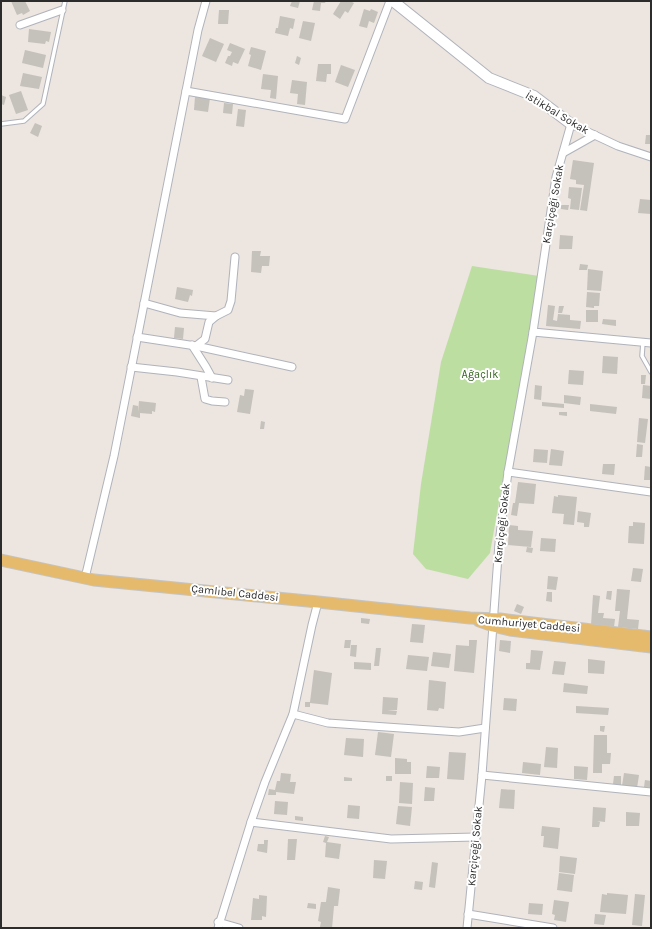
<svg xmlns="http://www.w3.org/2000/svg" width="652" height="929" font-family="Karla,sans-serif">
  <rect width="100%" height="100%" fill="#ece5e0"/>
  <path fill="#bddea1" d="M472 266 539 276 490 553 468 579 426 569 413 554 421 484 441 362Z"/>
  <g fill="#c5c1bb">
    <path d="M11 1H25L30 11 23 15 22 13 17 15Z"/>
    <path d="M292 1H300L298 8 290 6Z"/>
    <path d="M314 1H326L325 3H321L320 11 312 10Z"/>
    <path d="M341 1 344 2 350 1 354 3 348 13 345 11 340 19 333 14Z"/>
    <path d="M364 9 370 11 371 9 378 12 374 23 369 21 367 28 359 26Z"/>
    <path d="M219 10H229L228 24H218Z"/>
    <path d="M280 16 295 19 293 29 290 28 288 36 275 33 276 28H278Z"/>
    <path d="M303 21 315 23 311 41 299 38Z"/>
    <path d="M29 29 51 32 49 42 46 41 45 44 28 42Z"/>
    <path d="M210 38 224 44 216 62 202 56Z"/>
    <path d="M230 43 245 49 238 64 233 62 232 66 225 63 228 56H230L232 52 227 50Z"/>
    <path d="M251 47 266 51 261 70 248 66 251 55 249 54Z"/>
    <path d="M25 50 46 55 43 68 22 63Z"/>
    <path d="M297 56 301 58 299 65 295 63Z"/>
    <path d="M318 64H331V74H327L326 82 316 81Z"/>
    <path d="M341 65 355 70 348 87 335 82Z"/>
    <path d="M23 73 42 77 39 89 20 86Z"/>
    <path d="M263 74 278 76 276 99 270 98 271 90 261 89Z"/>
    <path d="M292 80 307 82 305 105 297 104 298 94 290 93Z"/>
    <path d="M21 91 28 110 16 114 9 95Z"/>
    <path d="M1 95 6 97 4 105 1 104Z"/>
    <path d="M195 97 210 98 208 112 194 110Z"/>
    <path d="M224 103 233 104 232 114 223 113Z"/>
    <path d="M238 109 246 110 244 127 236 126Z"/>
    <path d="M35 123 42 126 38 137 30 133Z"/>
    <path d="M646 135H651V144H645Z"/>
    <path d="M573 160 594 163 587 211 580 210 584 185 576 184V180L570 179Z"/>
    <path d="M569 187 582 188 579 210 570 209 571 199 568 198Z"/>
    <path d="M640 199 651 200V214L638 213Z"/>
    <path d="M561 205H569L568 210 561 209Z"/>
    <path d="M560 235 573 236 572 249H559Z"/>
    <path d="M252 251H261L260 256H270L269 266H262L261 273 251 272Z"/>
    <path d="M580 264 588 265 587 270H579Z"/>
    <path d="M588 269 603 271 601 291 587 290Z"/>
    <path d="M177 287 193 290 192 296 190 295 188 302 175 299Z"/>
    <path d="M587 292 600 293 599 306H594V308L586 307Z"/>
    <path d="M548 305 555 306 553 320 557 321 558 314 570 315V320L581 321 580 329 546 326Z"/>
    <path d="M559 306H564L562 313H558Z"/>
    <rect x="586" y="310" width="12" height="12"/>
    <path d="M603 319 616 320V326L602 324Z"/>
    <path d="M175 327 184 328 183 339 174 338Z"/>
    <path d="M603 356 618 357 617 374 602 373Z"/>
    <path d="M569 370 584 371 583 385 568 384Z"/>
    <path d="M641 375H646L645 384H641Z"/>
    <path d="M535 385 542 386 541 400 534 399Z"/>
    <path d="M643 385 651 386V399L642 398Z"/>
    <path d="M245 389 254 390 250 414 237 412 240 395 244 396Z"/>
    <path d="M564 395 581 397 580 405 564 403Z"/>
    <path d="M139 401 156 403 155 412 152 411V414L140 413V418L131 416 133 405 138 406V412Z"/>
    <path d="M542 402 564 404V408L542 406Z"/>
    <path d="M590 404 617 407 616 414 590 411Z"/>
    <path d="M559 412H567V416L559 415Z"/>
    <path d="M639 418 648 419 645 443 637 442Z"/>
    <path d="M261 421 265 422 264 429H260Z"/>
    <path d="M637 444 643 445 642 457H636Z"/>
    <path d="M534 449 548 450 547 463 533 462Z"/>
    <path d="M551 449 564 451 562 466 549 465Z"/>
    <path d="M603 464H615L614 475 602 474Z"/>
    <path d="M645 466 651 467V480H644Z"/>
    <path d="M518 482 536 484 534 504 519 503 517 516 511 515 513 503H515Z"/>
    <path d="M558 495 577 497 574 525 563 524 564 514 552 513 554 496 558 497Z"/>
    <path d="M578 511 591 513 589 527H584V523L577 522Z"/>
    <path d="M633 522 645 523 644 544 628 543 629 526H633Z"/>
    <path d="M509 525 518 526V530L533 531 531 547 508 545Z"/>
    <path d="M541 538 556 539 555 552 540 551Z"/>
    <path d="M527 547 533 548 532 553 526 552Z"/>
    <path d="M633 568 643 569 641 582 631 581Z"/>
    <path d="M548 576 558 577 556 590 547 589Z"/>
    <path d="M617 589 630 590 627 619 639 620 638 629 618 627 620 611H615Z"/>
    <path d="M607 591H612L611 600 606 599Z"/>
    <path d="M547 592H552V602L546 601Z"/>
    <path d="M593 595 600 596 598 613H604L603 618 615 619 614 627 591 625Z"/>
    <path d="M517 604 524 607 521 614 514 611Z"/>
    <path d="M361 618 370 619 369 624 361 623Z"/>
    <path d="M412 624 425 625 423 643 410 642Z"/>
    <path d="M345 640H351L350 648H344Z"/>
    <path d="M469 640H477L474 673 454 671 456 645 469 646Z"/>
    <path d="M500 640 511 641 510 653 499 651Z"/>
    <path d="M351 645H357L356 657 350 656Z"/>
    <path d="M376 648H381L379 666H374Z"/>
    <path d="M531 650 543 651 540 670 526 669V663H530Z"/>
    <path d="M433 652 451 654 449 668 431 666Z"/>
    <path d="M408 655 429 657 427 671 406 669Z"/>
    <path d="M588 659 605 661 604 674 588 673Z"/>
    <path d="M554 661 566 662 564 675 552 674Z"/>
    <path d="M354 662 371 663V670L354 669Z"/>
    <path d="M314 670 332 673 328 705 310 703V707H305V702H310Z"/>
    <path d="M429 680 446 682 444 709 439 708 438 711 427 710Z"/>
    <path d="M564 683 588 686 587 694 563 692Z"/>
    <path d="M383 697 398 698 397 710H387L397 711 396 715 382 714Z"/>
    <path d="M504 698 517 699 516 711 503 710Z"/>
    <path d="M576 706 609 708 608 715 576 713Z"/>
    <path d="M600 726H605L604 732 600 731Z"/>
    <path d="M378 732 394 734 391 757 375 755Z"/>
    <path d="M594 735H607V753H611L610 764H602V773H593Z"/>
    <path d="M346 738 364 739 363 757 344 755Z"/>
    <path d="M546 747 558 748 557 768 544 767Z"/>
    <path d="M449 752 466 753 464 780 447 779Z"/>
    <path d="M395 758 407 759V762H411V774H395Z"/>
    <path d="M523 762 541 764 540 775 522 773Z"/>
    <path d="M427 766 440 767 439 778H426Z"/>
    <path d="M574 766 588 767 587 780 574 779Z"/>
    <path d="M281 773 291 774 290 782H296L294 794 276 792V795H268L269 789 275 790 277 781H280Z"/>
    <path d="M624 773 639 775 637 788 622 786Z"/>
    <rect x="386" y="776" width="6" height="5"/>
    <path d="M614 776H621V785L613 784Z"/>
    <path d="M344 777 352 778V781H344Z"/>
    <path d="M645 780 651 781V788L644 787Z"/>
    <path d="M400 782 413 783 412 804 399 803Z"/>
    <path d="M425 787 435 788 434 801H424Z"/>
    <path d="M501 789 515 790 514 809 499 808Z"/>
    <path d="M275 801 288 802 287 815 274 814Z"/>
    <path d="M348 805 360 806 359 819 347 818Z"/>
    <path d="M398 806 412 807 410 826 396 824Z"/>
    <path d="M593 807 606 808 605 822 597 821 600 822 599 827H592Z"/>
    <path d="M626 812 640 813 639 826H626Z"/>
    <path d="M295 816 303 817V821L295 820Z"/>
    <path d="M542 826 560 828 558 849 543 847 544 836H541Z"/>
    <path d="M325 836 329 837 327 842 341 844 339 859 325 857 326 843 323 842Z"/>
    <path d="M288 839H297L295 860H287Z"/>
    <path d="M264 840H268L267 853 257 851 258 844H264Z"/>
    <path d="M560 856 577 858 575 874 559 872Z"/>
    <path d="M374 860 387 861 385 879 373 878Z"/>
    <path d="M432 862 438 863 435 888 429 887Z"/>
    <path d="M559 873 574 875 572 892 557 890Z"/>
    <path d="M415 881 423 882 422 890 414 889Z"/>
    <path d="M328 887 340 889 338 906H334L332 928 320 927 321 922 318 921 321 902H326Z"/>
    <path d="M607 893 628 895 626 914 600 912 602 894 607 895Z"/>
    <path d="M635 894 645 895 642 926 632 925Z"/>
    <path d="M259 895 267 896 266 917 262 916V920H251L253 898 259 899Z"/>
    <path d="M554 900 569 902 566 922 554 920 555 915 552 914Z"/>
    <path d="M308 903 316 904V909L307 908Z"/>
    <path d="M529 903 543 904 542 915 528 914Z"/>
    <path d="M595 914 606 915 604 925 594 924Z"/>
  </g>
  <g fill="none" stroke-linecap="round" stroke-linejoin="round">
    <defs>
      <g id="lane">
        <path d="M1 124 24 121 43 104 65 1"/>
        <path d="M643 342 642 356 651 372"/>
      </g>
      <g id="street">
        <path d="M20 25 62 10"/>
        <path d="M186 91 345 119 390 1"/>
        <path d="M563 153 595 135"/>
        <path d="M144 303 180 313 216 316"/>
        <path d="M533 332 651 343"/>
        <path d="M137 337 196 346 292 367"/>
        <path d="M192 345 206 367 212 378"/>
        <path d="M196 346 205 339 209 322 216 316 228 310 231 301 235 257"/>
        <path d="M131 367 177 372 228 380"/>
        <path d="M201 377 205 399 212 401 225 402"/>
        <path d="M508 472 651 492"/>
        <path d="M85 578 114 456 198 30 206 1"/>
        <path d="M293 714 328 723 459 732 485 728"/>
        <path d="M482 775 651 792"/>
        <path d="M251 822 391 839 476 837"/>
        <path d="M468 914 553 928"/>
        <path d="M218 922 239 928"/>
        <path d="M218 928 251 822 265 782 293 714 312 625 318 602"/>
        <path d="M467 928 482 775 499 543 508 472 533 332 556 177 571 124 618 146 651 157"/>
      </g>
      <path id="secondary" d="M393 1 489 78 534 96 571 124"/>
      <g id="primary">
        <path d="M1 560 94 580 318 602 470 618 500 619 651 637"/>
        <path d="M479 621 493 626 510 630 651 647"/>
      </g>
    </defs>
    <use href="#lane" stroke="#b0b3bb" stroke-width="5.5"/>
    <use href="#street" stroke="#b0b3bb" stroke-width="9"/>
    <use href="#secondary" stroke="#b0b3bb" stroke-width="12"/>
    <use href="#primary" stroke="#c4c4c4" stroke-width="13"/>
    <use href="#lane" stroke="#fff" stroke-width="3.5"/>
    <use href="#street" stroke="#fff" stroke-width="7"/>
    <use href="#secondary" stroke="#fff" stroke-width="10"/>
    <use href="#primary" stroke="#e5ba6c" stroke-width="11"/>
  </g>
  <g text-anchor="middle" dominant-baseline="central" stroke-width="4" stroke-linejoin="round" paint-order="stroke">
    <g font-size="11" fill="#2c2c2c" stroke="#fff">
      <text transform="translate(557 113) rotate(31)">İstikbal Sokak</text>
      <text transform="translate(553 204) rotate(-80)">Karçiçeği Sokak</text>
      <text transform="translate(502 523) rotate(-84)">Karçiçeği Sokak</text>
      <text transform="translate(235 593) rotate(6)">Çamlıbel Caddesi</text>
      <text transform="translate(529 624) rotate(5)">Cumhuriyet Caddesi</text>
      <text transform="translate(475 846) rotate(-85)">Karçiçeği Sokak</text>
    </g>
    <g font-size="11" fill="#376421" stroke="#fff">
      <text x="480" y="374">Ağaçlık</text>
    </g>
  </g>
  <rect width="652" height="929" fill="none" stroke="#2c2c2c" stroke-width="4"/>
</svg>
